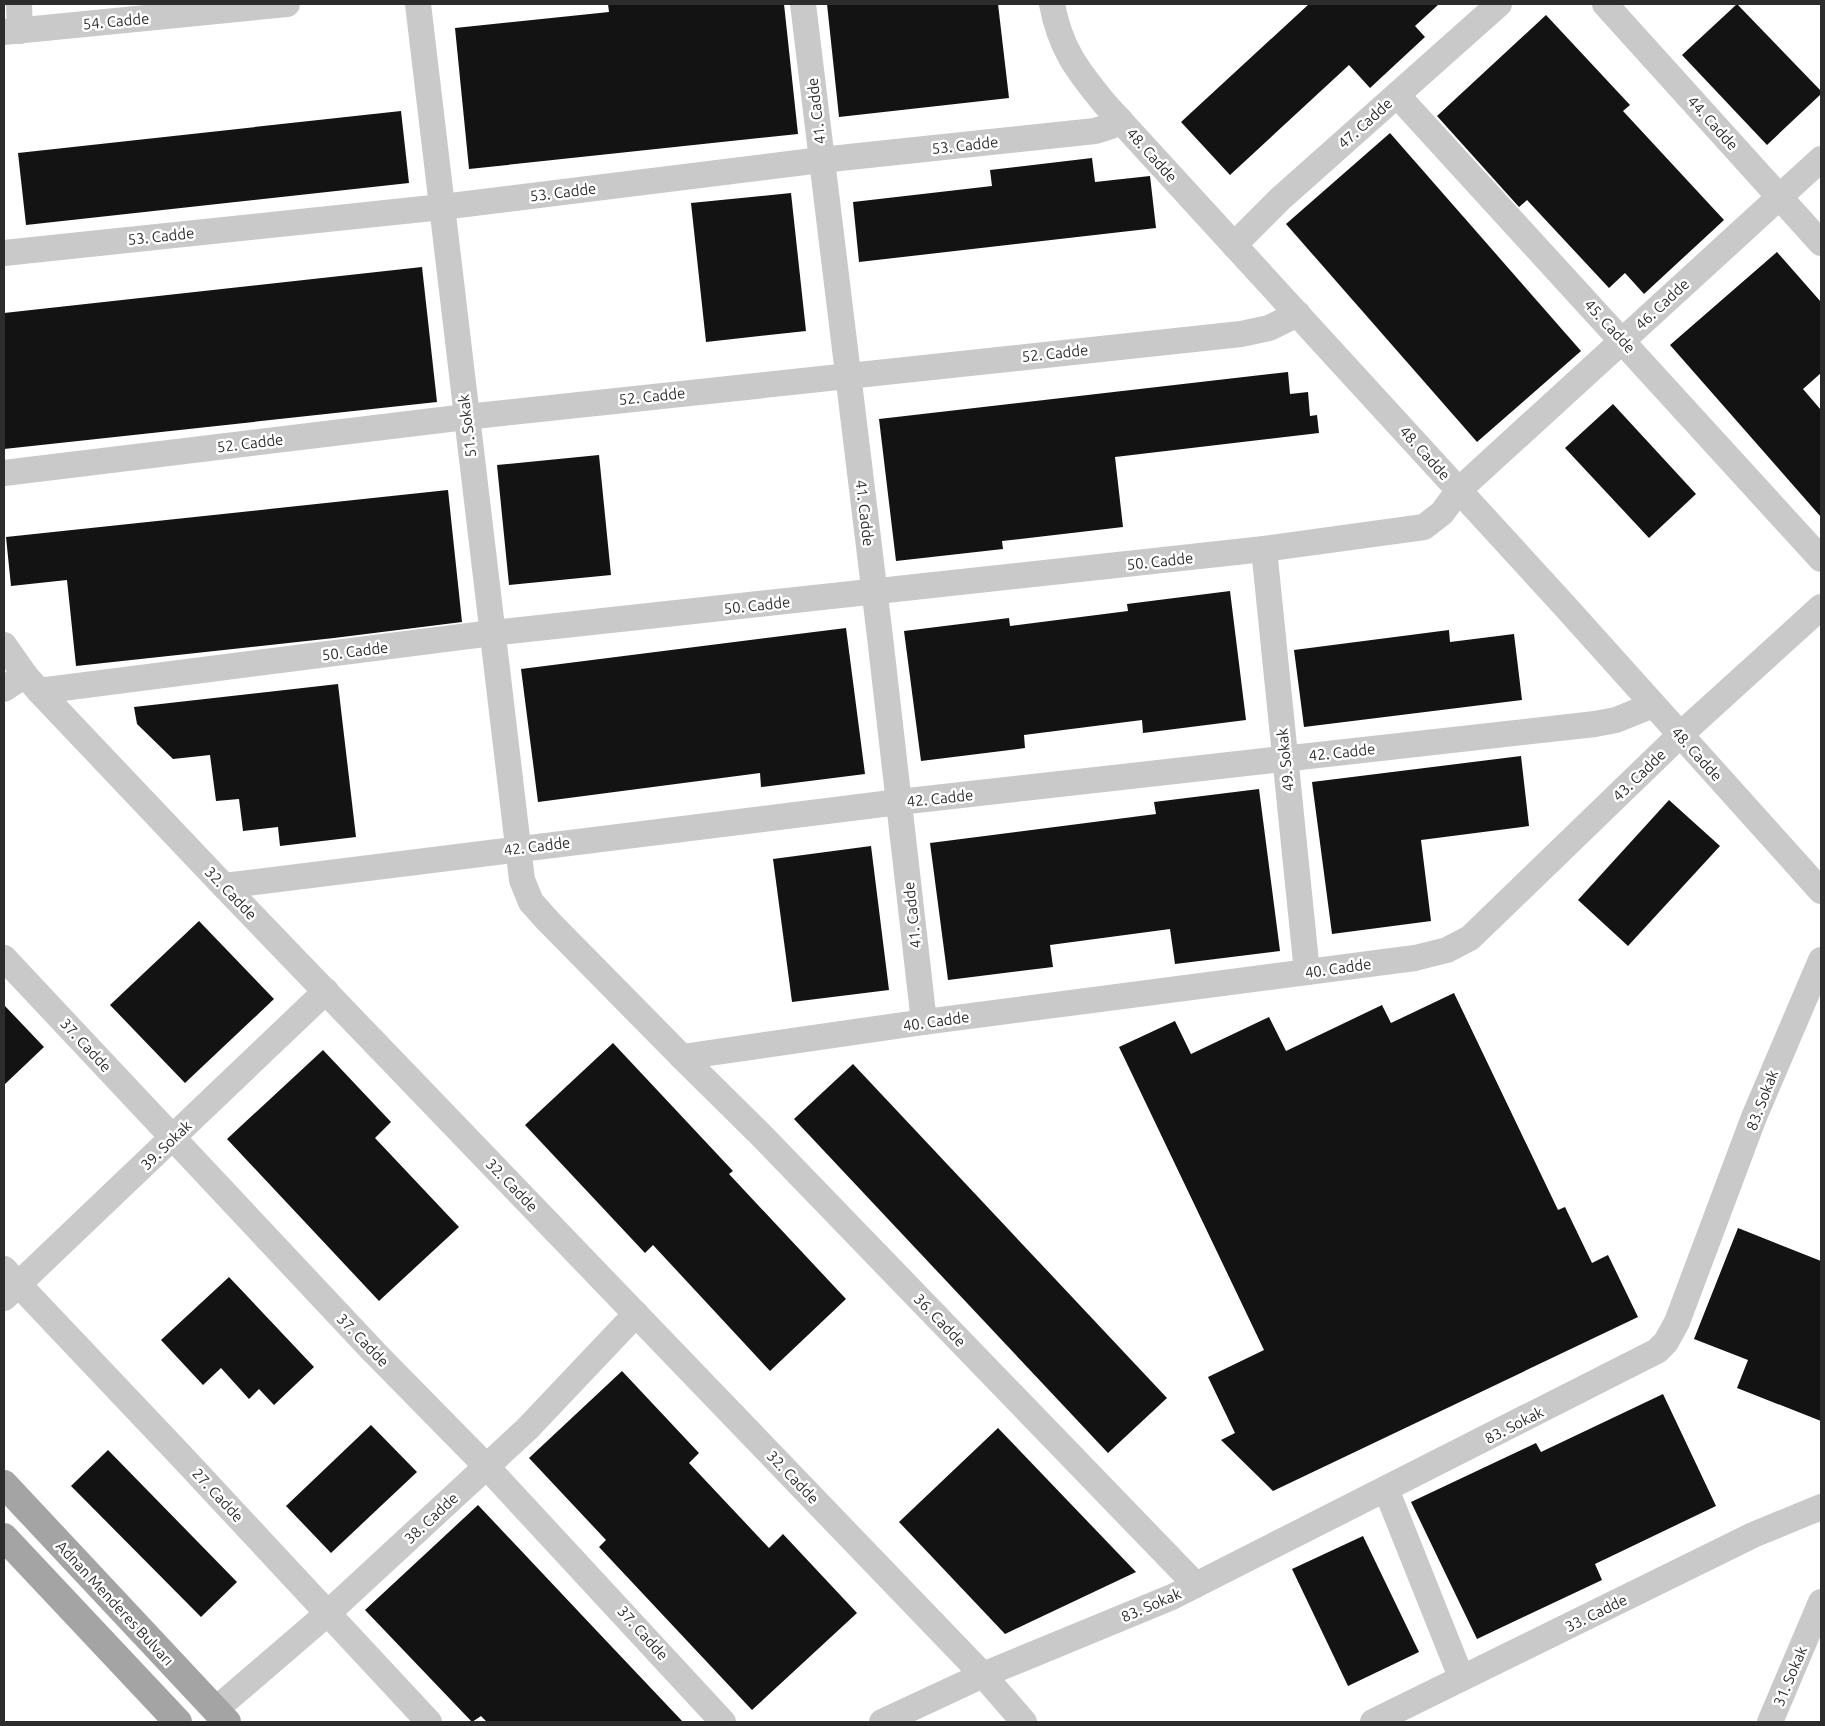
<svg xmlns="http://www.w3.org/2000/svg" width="1825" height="1726" font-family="Ubuntu,sans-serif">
  <rect width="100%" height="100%" fill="#fff"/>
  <g fill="#131313">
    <path d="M608 4H784L798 134 469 169 455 28 609 12Z"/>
    <path d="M827 4H998L1009 98 839 117Z"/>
    <path d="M1309 4H1439L1415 26 1425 37 1370 88 1349 65 1230 175 1181 122Z"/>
    <path d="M1737 4 1821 91V94L1767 145 1682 55Z"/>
    <path d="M1546 15 1630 105 1623 111 1724 220 1644 294 1625 273 1609 288 1527 200 1519 207 1437 116Z"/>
    <path d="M401 111 409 183 26 225 18 153Z"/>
    <path d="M1390 133 1581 351 1477 442 1286 224Z"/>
    <path d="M1092 158 1095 182 1150 176 1156 228 859 262 853 202 992 186 990 170Z"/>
    <path d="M791 193 806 331 706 342 691 203Z"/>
    <path d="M1777 252 1821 302V373L1803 389 1821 410V517L1670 345Z"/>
    <path d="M422 267 437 402 4 449V313Z"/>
    <path d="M1288 372 1290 394 1308 392 1310 416 1317 415 1319 433 1115 457 1123 527 1002 541 1003 549 896 561 879 419Z"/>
    <path d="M1613 404 1696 494 1649 538 1565 448Z"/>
    <path d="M599 455 611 575 509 585 497 465Z"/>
    <path d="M448 490 462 622 334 638 76 666 67 580 11 586 6 537Z"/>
    <path d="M1230 591 1246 720 1143 733 1142 720 1024 735 1025 748 921 761 904 631 1009 618 1010 626 1128 611 1127 604Z"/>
    <path d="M846 628 865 774 761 787 760 773 538 802 521 669Z"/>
    <path d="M1449 630 1450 642 1514 634 1522 700 1304 727 1294 650Z"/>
    <path d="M338 684 356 837 280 846 278 827 243 831 239 799 216 801 210 755 173 759 137 724 134 707Z"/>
    <path d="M1521 756 1529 826 1421 840 1431 921 1332 934 1312 782Z"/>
    <path d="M1259 789 1280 951 1175 964 1170 929 1050 945 1053 967 948 980 930 843 1156 814 1154 802Z"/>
    <path d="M1669 800 1720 846 1628 946 1578 900Z"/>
    <path d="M871 846 889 990 792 1002 773 859Z"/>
    <path d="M199 921 274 999 185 1083 110 1005Z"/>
    <path d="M1454 993 1558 1210 1565 1207 1592 1263 1608 1255 1638 1317 1273 1491 1221 1440 1235 1433 1208 1377 1264 1350 1119 1047 1175 1021 1191 1054 1269 1017 1286 1051 1382 1005 1391 1023Z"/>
    <path d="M4 1005 44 1047 4 1085Z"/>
    <path d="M613 1043 733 1171 729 1174 846 1299 770 1371 653 1245 645 1253 525 1125Z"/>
    <path d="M323 1050 391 1122 375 1138 459 1227 379 1301 227 1139Z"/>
    <path d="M853 1064 1167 1398 1108 1453 794 1119Z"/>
    <path d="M1738 1228 1821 1261V1421L1737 1388 1748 1360 1694 1339Z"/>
    <path d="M229 1277 314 1367 274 1405 259 1389 249 1399 221 1368 203 1385 161 1340Z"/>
    <path d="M622 1371 699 1453 689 1463 769 1548 783 1534 857 1613 752 1710 599 1547 606 1540 529 1458Z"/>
    <path d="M1663 1394 1716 1506 1595 1564 1602 1580 1477 1639 1411 1502 1536 1443 1541 1452Z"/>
    <path d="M371 1425 417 1472 331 1553 286 1506Z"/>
    <path d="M998 1428 1136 1572 1005 1634 899 1522Z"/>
    <path d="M108 1450 237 1582 201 1617 71 1486Z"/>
    <path d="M478 1505 594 1628 683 1722H487L481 1716 472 1722 365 1610Z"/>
    <path d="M1363 1536 1419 1652 1348 1686 1292 1569Z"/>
  </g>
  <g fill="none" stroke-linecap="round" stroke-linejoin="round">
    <g stroke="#c9c9c9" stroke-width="26">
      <path d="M19 4 20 31"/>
      <path d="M418 4 522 880 531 902 548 921 682 1057 924 1022 1415 958 1447 950 1470 938 1680 735 1821 607"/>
      <path d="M803 4 880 637 924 1022"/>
      <path d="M1052 4C1060 48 1077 70 1105 104L1563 604 1821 891"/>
      <path d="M1605 4 1821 243"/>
      <path d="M4 32 287 4"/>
      <path d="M1397 95 1821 559"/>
      <path d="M1234 245 1280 199 1499 4"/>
      <path d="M4 253 442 207 821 160 1095 131 1111 126 1120 120"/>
      <path d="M4 473 466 417 1241 334 1269 328 1298 314"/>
      <path d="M1264 549 1307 972"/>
      <path d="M4 645 25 675 39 691 224 886 983 1675 1024 1722"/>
      <path d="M4 689 25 675"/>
      <path d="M39 691 492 633 1264 549 1424 527 1442 513 1459 490 1821 159"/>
      <path d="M224 886 899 802 1595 724 1616 720 1653 705"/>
      <path d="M4 958 374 1352 486 1466 723 1722"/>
      <path d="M682 1057 761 1135 1196 1585"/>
      <path d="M4 1269 184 1459 429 1722"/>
      <path d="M4 1298 326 991"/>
      <path d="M1386 1489 1461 1677"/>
      <path d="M215 1710 328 1613 527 1429 636 1314"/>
      <path d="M882 1722 983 1675 1172 1597 1657 1351 1666 1342 1677 1322 1754 1117 1821 960"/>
      <path d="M1373 1722 1753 1535 1821 1507"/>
      <path d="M1770 1722 1821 1602"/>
    </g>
    <g stroke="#a4a4a4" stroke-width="28">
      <path d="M4 1484 227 1722"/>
      <path d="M4 1537 178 1722"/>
    </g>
  </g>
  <g text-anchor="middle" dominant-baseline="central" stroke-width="5" stroke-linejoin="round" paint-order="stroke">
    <g font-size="15" fill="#2c2c2c" stroke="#fff">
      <text transform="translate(116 21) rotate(-5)">54. Cadde</text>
      <text transform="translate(816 111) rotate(-97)">41. Cadde</text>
      <text transform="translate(1365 123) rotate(-42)">47. Cadde</text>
      <text transform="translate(1713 123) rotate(48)">44. Cadde</text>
      <text transform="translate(965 145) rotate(-6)">53. Cadde</text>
      <text transform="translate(1152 155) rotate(48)">48. Cadde</text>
      <text transform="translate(563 192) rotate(-7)">53. Cadde</text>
      <text transform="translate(161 236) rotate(-6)">53. Cadde</text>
      <text transform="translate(1662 304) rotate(-43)">46. Cadde</text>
      <text transform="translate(1610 326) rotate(47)">45. Cadde</text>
      <text transform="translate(1055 353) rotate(-6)">52. Cadde</text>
      <text transform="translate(652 396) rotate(-6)">52. Cadde</text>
      <text transform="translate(467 426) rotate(-97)">51. Sokak</text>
      <text transform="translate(250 443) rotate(-7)">52. Cadde</text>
      <text transform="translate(1425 453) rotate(48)">48. Cadde</text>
      <text transform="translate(865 513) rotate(83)">41. Cadde</text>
      <text transform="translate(1160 561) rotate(-6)">50. Cadde</text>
      <text transform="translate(757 605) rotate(-6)">50. Cadde</text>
      <text transform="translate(355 651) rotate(-7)">50. Cadde</text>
      <text transform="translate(1342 752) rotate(-6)">42. Cadde</text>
      <text transform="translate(1697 754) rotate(48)">48. Cadde</text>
      <text transform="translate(1285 760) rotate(-96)">49. Sokak</text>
      <text transform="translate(1639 775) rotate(-44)">43. Cadde</text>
      <text transform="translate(940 798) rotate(-6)">42. Cadde</text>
      <text transform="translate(537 846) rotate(-7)">42. Cadde</text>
      <text transform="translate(231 893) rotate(46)">32. Cadde</text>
      <text transform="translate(912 915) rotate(-96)">41. Cadde</text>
      <text transform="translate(1338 968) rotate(-8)">40. Cadde</text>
      <text transform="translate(936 1021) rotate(-8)">40. Cadde</text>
      <text transform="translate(86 1045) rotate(47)">37. Cadde</text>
      <text transform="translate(1762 1100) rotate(-69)">83. Sokak</text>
      <text transform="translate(166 1145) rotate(-44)">39. Sokak</text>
      <text transform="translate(512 1185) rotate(46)">32. Cadde</text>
      <text transform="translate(940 1320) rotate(46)">36. Cadde</text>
      <text transform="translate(363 1340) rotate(46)">37. Cadde</text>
      <text transform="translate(1514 1425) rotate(-27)">83. Sokak</text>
      <text transform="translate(793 1477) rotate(46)">32. Cadde</text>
      <text transform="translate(218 1495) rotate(47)">27. Cadde</text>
      <text transform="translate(431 1518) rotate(-43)">38. Cadde</text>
      <text transform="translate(115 1603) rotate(47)">Adnan Menderes Bulvarı</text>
      <text transform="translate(1151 1605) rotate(-23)">83. Sokak</text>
      <text transform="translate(1596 1613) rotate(-26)">33. Cadde</text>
      <text transform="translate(643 1633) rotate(48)">37. Cadde</text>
      <text transform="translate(1790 1676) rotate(-67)">31. Sokak</text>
    </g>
  </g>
  <rect width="1825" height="1726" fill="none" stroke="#2c2c2c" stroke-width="10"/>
</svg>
